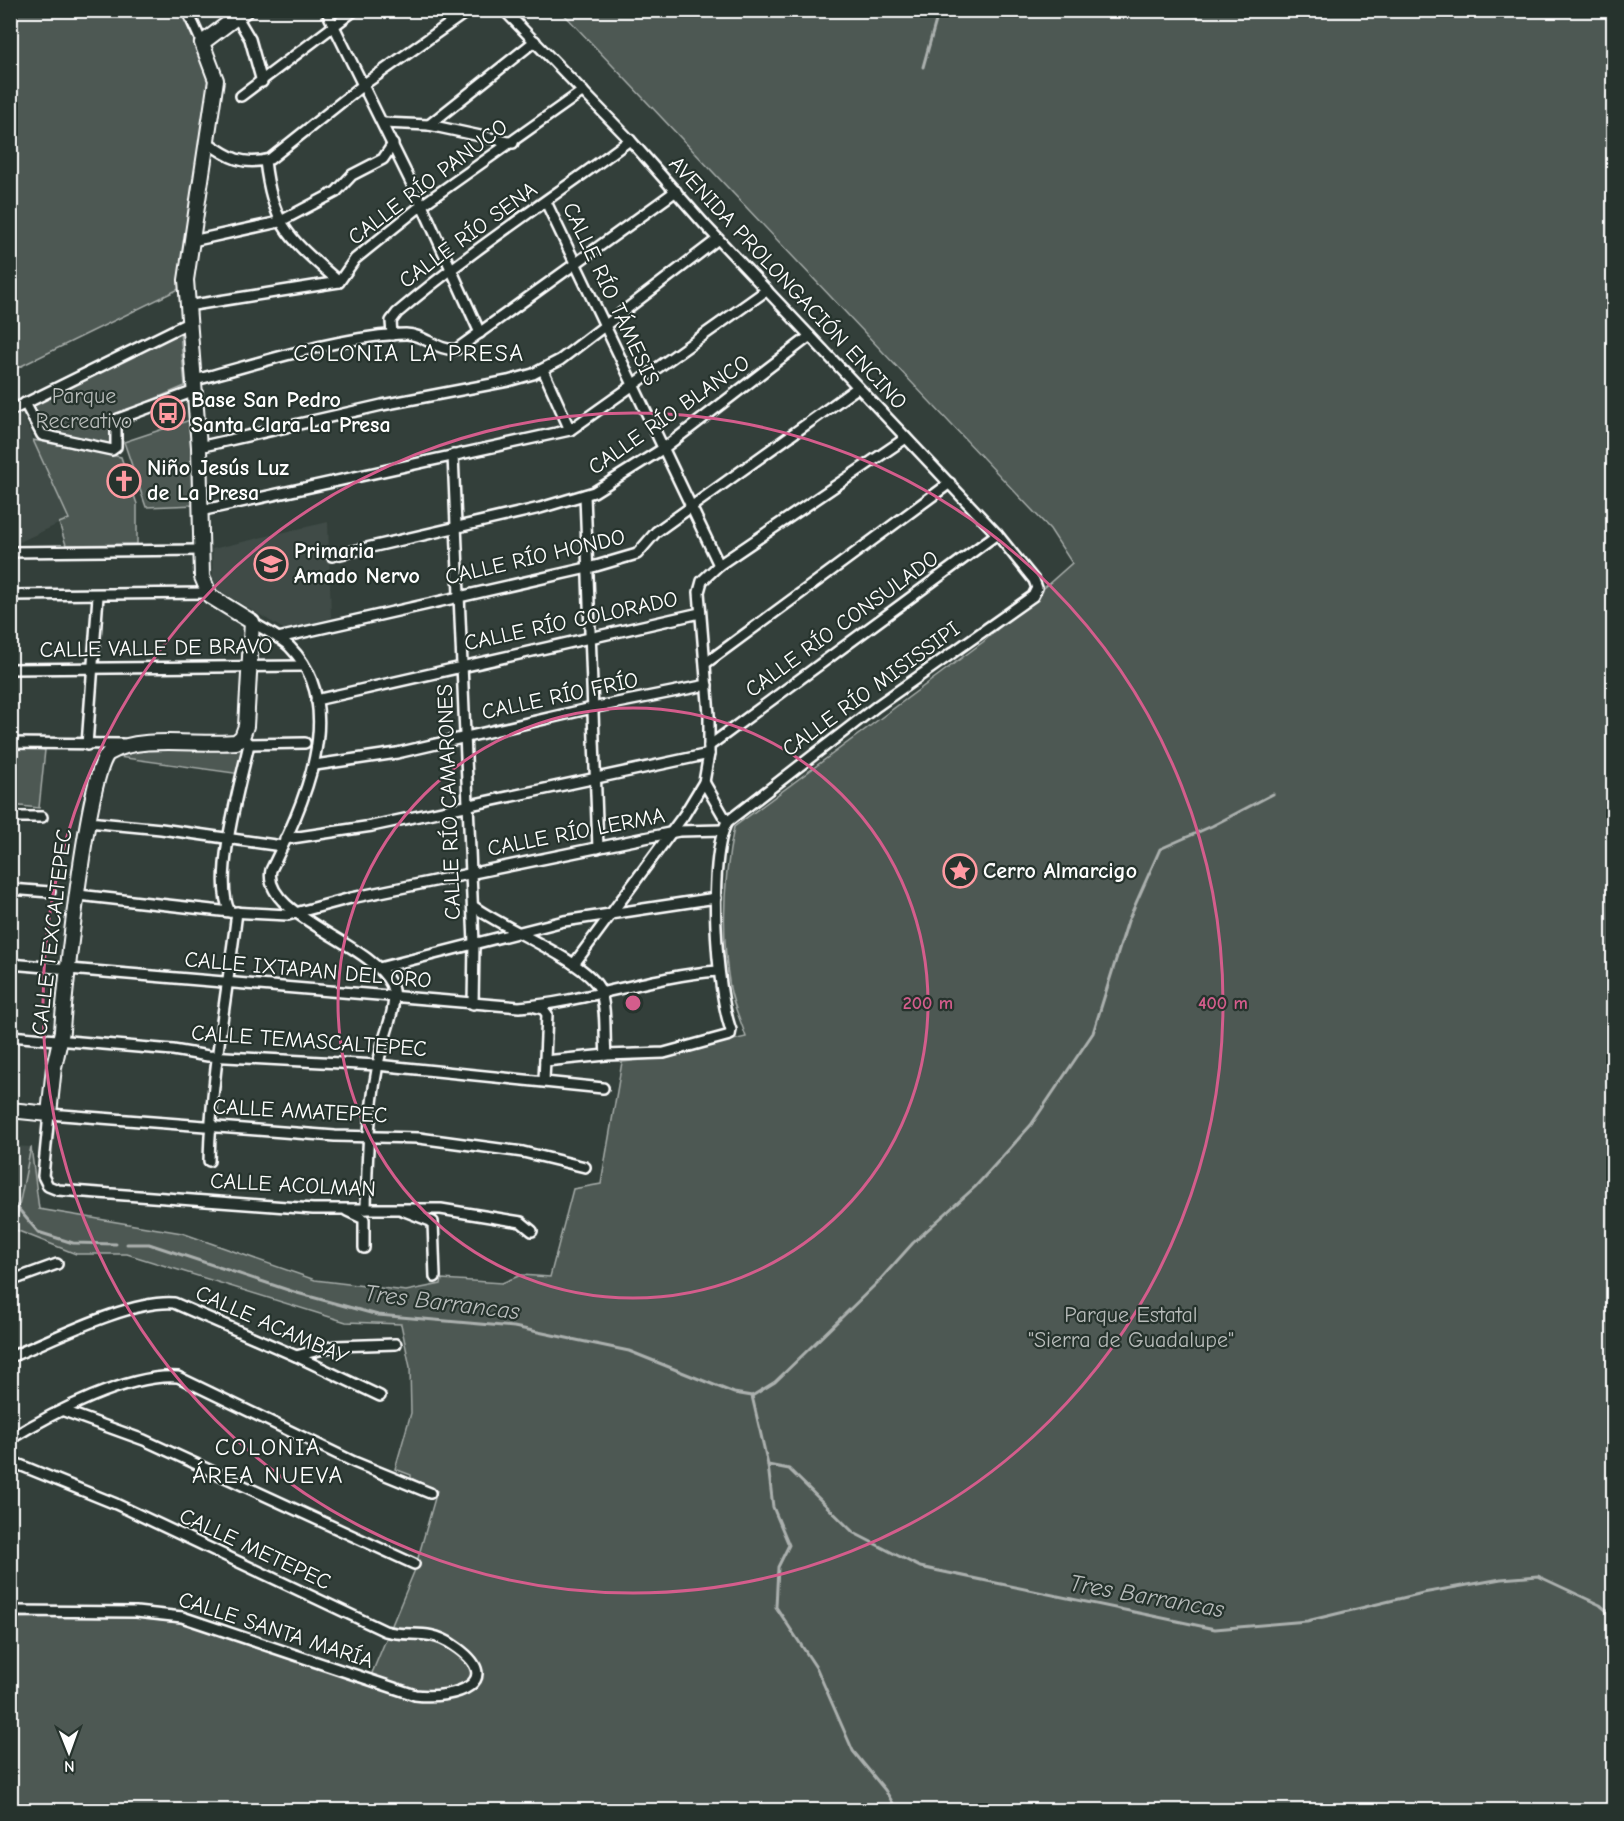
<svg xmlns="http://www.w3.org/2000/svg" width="1624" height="1821" font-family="'Comic Neue',sans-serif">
  <rect width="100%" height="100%" fill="#333f3a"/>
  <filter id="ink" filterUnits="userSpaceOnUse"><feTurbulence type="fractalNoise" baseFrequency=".0167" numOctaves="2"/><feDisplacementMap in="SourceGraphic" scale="12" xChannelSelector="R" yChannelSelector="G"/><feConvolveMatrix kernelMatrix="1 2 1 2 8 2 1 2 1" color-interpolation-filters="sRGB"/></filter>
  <g filter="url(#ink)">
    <g fill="#404c47">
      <path d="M22 414 69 519 11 546V419Z"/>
      <path d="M328 522 331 618 285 630 217 589 213 578 212 549Z"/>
      <path d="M11 1146 31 1147 17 1216 11 1227Z"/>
    </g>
    <g fill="#4d5853" stroke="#a6aca9" stroke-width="1.5">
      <path d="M11 11H180L210 73 181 288 11 371Z"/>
      <path d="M561 11H1613V1810H11L10 1618 122 1616 181 1623 267 1649 367 1685 414 1572 437 1491 411 1478V1475L395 1469 411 1413 410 1367 401 1324 346 1322 127 1254H76L11 1228 17 1216 31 1147 39 1209 182 1233 315 1280 406 1291 441 1284 442 1279 502 1283 521 1275 550 1277 573 1189 601 1184 622 1062 652 1059 746 1037C741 1021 733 1005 730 988 721 934 723 881 734 827L983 642 1072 563 1050 529Z"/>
      <path d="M180 331 185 386 114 416 115 447 42 430 29 402Z"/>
      <path d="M193 419 196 505 146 507 124 442Z"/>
      <path d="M33 440 121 457 137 504V544L66 545 59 523 69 519Z"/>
      <path d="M252 741 241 774 118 757 149 745Z"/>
      <path d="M11 746 45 750 39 808 11 805Z"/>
    </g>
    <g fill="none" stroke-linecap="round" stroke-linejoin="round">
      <g stroke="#abb0ae" stroke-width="3">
        <path d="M923 67 939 10"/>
        <path d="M10 1199 38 1232 73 1243 116 1244"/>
        <path d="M127 1244H149L297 1293 378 1315 514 1327 629 1351 734 1393 752 1396 775 1382 878 1282 913 1243 975 1187 1031 1125 1093 1033 1128 921 1160 849 1212 826 1273 794"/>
        <path d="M752 1396 768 1465 773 1507 789 1545 778 1567 776 1607 817 1669 853 1751 885 1790 897 1810"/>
        <path d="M768 1465 789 1469 854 1533 920 1567 1215 1629 1307 1621 1423 1593 1501 1579 1538 1576 1600 1605 1614 1617"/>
      </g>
      <defs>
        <g id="street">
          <path d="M187 10 202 43"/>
          <path d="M326 10 422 205 480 333"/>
          <path d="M504 10 630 140 705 225 997 534 1034 580 1037 588 1033 596 877 706 727 822C707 859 716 990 731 1030L730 1035 664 1053 606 1055 545 1061"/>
          <path d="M237 17 250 39 262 82"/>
          <path d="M241 96 355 10"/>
          <path d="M383 123 429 125 513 143"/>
          <path d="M429 125 535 41"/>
          <path d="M207 142C229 158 243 166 270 159L363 85 469 10"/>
          <path d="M265 161C273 229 291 239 339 282"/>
          <path d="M546 202 719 565"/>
          <path d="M192 241 279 222 336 192 352 175 383 159 393 144"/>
          <path d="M187 306 339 282 355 259 422 205 583 91"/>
          <path d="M392 335 391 321 397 313C471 250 552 198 630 140"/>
          <path d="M543 370 570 430"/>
          <path d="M195 380C257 364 343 335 406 334 424 334 438 352 457 349L676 191"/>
          <path d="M25 403 42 435 112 450 116 447V423L118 419 195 391"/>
          <path d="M10 411 188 323"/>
          <path d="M199 447 382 405 508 381 533 374 560 360 718 239"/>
          <path d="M453 455 474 943 473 1004"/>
          <path d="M585 495 598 848"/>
          <path d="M200 511 570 430 767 290"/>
          <path d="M10 552 201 550"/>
          <path d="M332 556 540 508 594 492 664 448 810 336"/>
          <path d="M10 595 207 593"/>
          <path d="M252 622C264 630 280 637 290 647 350 708 302 807 271 870 261 915 370 942 391 984 399 1001 387 1028 382 1046 369 1100 367 1153 366 1209"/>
          <path d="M278 638 596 566 637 554 656 532 857 388"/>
          <path d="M706 663 950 483"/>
          <path d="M10 669 303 666"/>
          <path d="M316 700 700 613"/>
          <path d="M246 741 249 744 305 743"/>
          <path d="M10 743 122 744"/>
          <path d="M87 745 98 596"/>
          <path d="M709 746 997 534"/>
          <path d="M315 765 397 753 592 708 707 685"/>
          <path d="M704 782 727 822"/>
          <path d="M10 817H42"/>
          <path d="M88 822 161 829 282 846"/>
          <path d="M285 839 372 826 709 754"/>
          <path d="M10 889 50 892"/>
          <path d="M78 895 230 912 288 915 351 898 679 831 723 830"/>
          <path d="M473 906C500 927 589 962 600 990 607 1009 604 1035 606 1055"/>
          <path d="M230 912C212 880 241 781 249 744"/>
          <path d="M10 964 519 1007C586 1002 650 976 718 971"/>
          <path d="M574 964 684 815 704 782 709 754V715L699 592 702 581 719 565 906 438"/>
          <path d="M379 968 564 921 716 898"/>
          <path d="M535 1007 543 1009 547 1014 544 1081"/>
          <path d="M10 1036 173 1050 208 1056 377 1065 603 1088"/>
          <path d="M209 1161C211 1077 227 995 237 912"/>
          <path d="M402 1210 433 1222 435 1277"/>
          <path d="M347 1211 364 1219V1248"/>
          <path d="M532 1231 521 1222 441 1209H313L58 1190 48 1186 43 1176 49 1114 335 1136 419 1138 523 1152 585 1167"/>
          <path d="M10 1281 57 1264"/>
          <path d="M296 1356 335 1346 396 1344"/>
          <path d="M10 1357C54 1339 129 1300 174 1303L296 1356 380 1396"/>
          <path d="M64 1411 144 1440 414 1564"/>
          <path d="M10 1439C52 1413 129 1373 178 1377L354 1462 430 1493"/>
          <path d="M10 1461 116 1504 385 1631C411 1638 427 1628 453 1645 509 1682 454 1700 415 1695L182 1617 136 1612 10 1611"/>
        </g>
        <path id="secondary" d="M10 1110 49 1114 54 1067 62 1031C64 995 88 765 109 753 140 734 200 746 236 742L242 737 246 726 252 622 210 596 202 577 199 447 186 280 216 80 202 43 246 10"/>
      </defs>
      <use href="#street" stroke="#fff" stroke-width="14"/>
      <use href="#secondary" stroke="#fff" stroke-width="18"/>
      <use href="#street" stroke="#26332d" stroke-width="9"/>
      <use href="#secondary" stroke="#26332d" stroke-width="14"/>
    </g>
  </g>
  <g fill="none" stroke="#d45d8c" stroke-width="3">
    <circle cx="633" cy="1003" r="295"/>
    <circle cx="633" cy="1003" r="590"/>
  </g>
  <defs>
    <symbol id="bus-ring" viewBox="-11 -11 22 22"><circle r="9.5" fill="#26332d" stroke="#ff9aa2" stroke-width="1.5"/><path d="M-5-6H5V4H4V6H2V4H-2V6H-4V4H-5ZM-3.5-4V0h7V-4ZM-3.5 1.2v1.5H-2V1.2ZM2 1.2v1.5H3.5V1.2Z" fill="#ff9aa2"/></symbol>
    <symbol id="church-ring" viewBox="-11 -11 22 22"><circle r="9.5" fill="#26332d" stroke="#ff9aa2" stroke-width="1.5"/><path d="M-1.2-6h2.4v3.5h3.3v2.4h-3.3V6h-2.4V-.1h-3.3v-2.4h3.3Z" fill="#ff9aa2"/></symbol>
    <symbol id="school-ring" viewBox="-11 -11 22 22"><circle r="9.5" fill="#26332d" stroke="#ff9aa2" stroke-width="1.5"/><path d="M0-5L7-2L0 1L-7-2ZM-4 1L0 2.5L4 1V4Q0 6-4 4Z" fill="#ff9aa2"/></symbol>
    <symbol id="sight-ring" viewBox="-11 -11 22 22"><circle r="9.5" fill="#26332d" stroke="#ff9aa2" stroke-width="1.5"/><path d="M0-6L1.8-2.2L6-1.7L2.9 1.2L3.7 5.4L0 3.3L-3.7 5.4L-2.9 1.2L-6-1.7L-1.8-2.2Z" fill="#ff9aa2"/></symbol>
  </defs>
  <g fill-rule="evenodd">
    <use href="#bus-ring" x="149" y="394" width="38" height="38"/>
    <use href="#church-ring" x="105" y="462" width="38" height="38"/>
    <use href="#school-ring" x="252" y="545" width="38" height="38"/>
    <use href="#sight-ring" x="941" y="852" width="38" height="38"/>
  </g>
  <g text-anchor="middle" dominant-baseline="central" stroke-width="4.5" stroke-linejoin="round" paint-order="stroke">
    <g font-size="22" fill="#fff" stroke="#26332d">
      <text transform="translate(428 182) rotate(-37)">CALLE RÍO PANUCO</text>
      <text transform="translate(468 235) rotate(-36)">CALLE RÍO SENA</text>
      <text transform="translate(788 283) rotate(47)">AVENIDA PROLONGACIÓN ENCINO</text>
      <text transform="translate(611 294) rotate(65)">CALLE RÍO TÁMESIS</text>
      <text transform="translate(669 415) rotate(-35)">CALLE RÍO BLANCO</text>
      <text transform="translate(535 557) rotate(-13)">CALLE RÍO HONDO</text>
      <text transform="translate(571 621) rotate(-12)">CALLE RÍO COLORADO</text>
      <text transform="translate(842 624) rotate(-36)">CALLE RÍO CONSULADO</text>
      <text transform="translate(156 648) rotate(-1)">CALLE VALLE DE BRAVO</text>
      <text transform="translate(871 689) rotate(-36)">CALLE RÍO MISISSIPI</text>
      <text transform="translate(560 696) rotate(-12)">CALLE RÍO FRÍO</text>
      <text transform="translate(449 802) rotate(-92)">CALLE RÍO CAMARONES</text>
      <text transform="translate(576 832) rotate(-11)">CALLE RÍO LERMA</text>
      <text transform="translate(52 932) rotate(-83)">CALLE TEXCALTEPEC</text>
      <text transform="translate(308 970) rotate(5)">CALLE IXTAPAN DEL ORO</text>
      <text transform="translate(309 1041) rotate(4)">CALLE TEMASCALTEPEC</text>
      <text transform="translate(300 1111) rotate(3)">CALLE AMATEPEC</text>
      <text transform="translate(293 1185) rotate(3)">CALLE ACOLMAN</text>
      <text transform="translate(272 1325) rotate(24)">CALLE ACAMBAY</text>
      <text transform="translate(255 1549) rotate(25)">CALLE METEPEC</text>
      <text transform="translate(276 1630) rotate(18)">CALLE SANTA MARÍA</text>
    </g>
    <g font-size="22" fill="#b8bcba" stroke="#26332d">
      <text x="84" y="396">Parque<tspan x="84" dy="25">Recreativo</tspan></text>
      <text x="1131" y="1315">Parque Estatal<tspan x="1131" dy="25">"Sierra de Guadalupe"</tspan></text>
    </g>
    <g font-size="22" font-weight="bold" fill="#fff" stroke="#26332d" text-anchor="start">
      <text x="191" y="400">Base San Pedro<tspan x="191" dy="25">Santa Clara La Presa</tspan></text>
      <text x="147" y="468">Niño Jesús Luz<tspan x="147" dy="25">de La Presa</tspan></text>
      <text x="294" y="551">Primaria<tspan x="294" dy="25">Amado Nervo</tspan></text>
      <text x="983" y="871">Cerro Almarcigo</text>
    </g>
    <g font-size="24" letter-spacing="1.5" fill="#fff" stroke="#26332d">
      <text x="409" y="353">COLONIA LA PRESA</text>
      <text x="268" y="1447">COLONIA<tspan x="268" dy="28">ÁREA NUEVA</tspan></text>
    </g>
    <g font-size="24" font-style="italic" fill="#b9bdbc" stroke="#26332d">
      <text transform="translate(442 1302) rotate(7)">Tres Barrancas</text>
      <text transform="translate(1147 1596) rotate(10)">Tres Barrancas</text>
    </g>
  </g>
  <circle cx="633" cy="1003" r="9" fill="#d45d8c" stroke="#26332d" stroke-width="3"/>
  <g font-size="18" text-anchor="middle" font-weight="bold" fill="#d45d8c" stroke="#26332d" stroke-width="4.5" stroke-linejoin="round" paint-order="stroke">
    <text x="928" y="1009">200 m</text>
    <text x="1223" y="1009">400 m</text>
  </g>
  <rect width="1624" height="1821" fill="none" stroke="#26332d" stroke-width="36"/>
  <rect x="18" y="18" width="1588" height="1785" fill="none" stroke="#fff" stroke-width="2" filter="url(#ink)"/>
  <g transform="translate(69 1752) rotate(179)" stroke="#26332d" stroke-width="4.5" paint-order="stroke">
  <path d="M0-4.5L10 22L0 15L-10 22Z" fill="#ffffff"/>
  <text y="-9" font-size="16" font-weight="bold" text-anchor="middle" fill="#ffffff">N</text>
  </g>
</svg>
